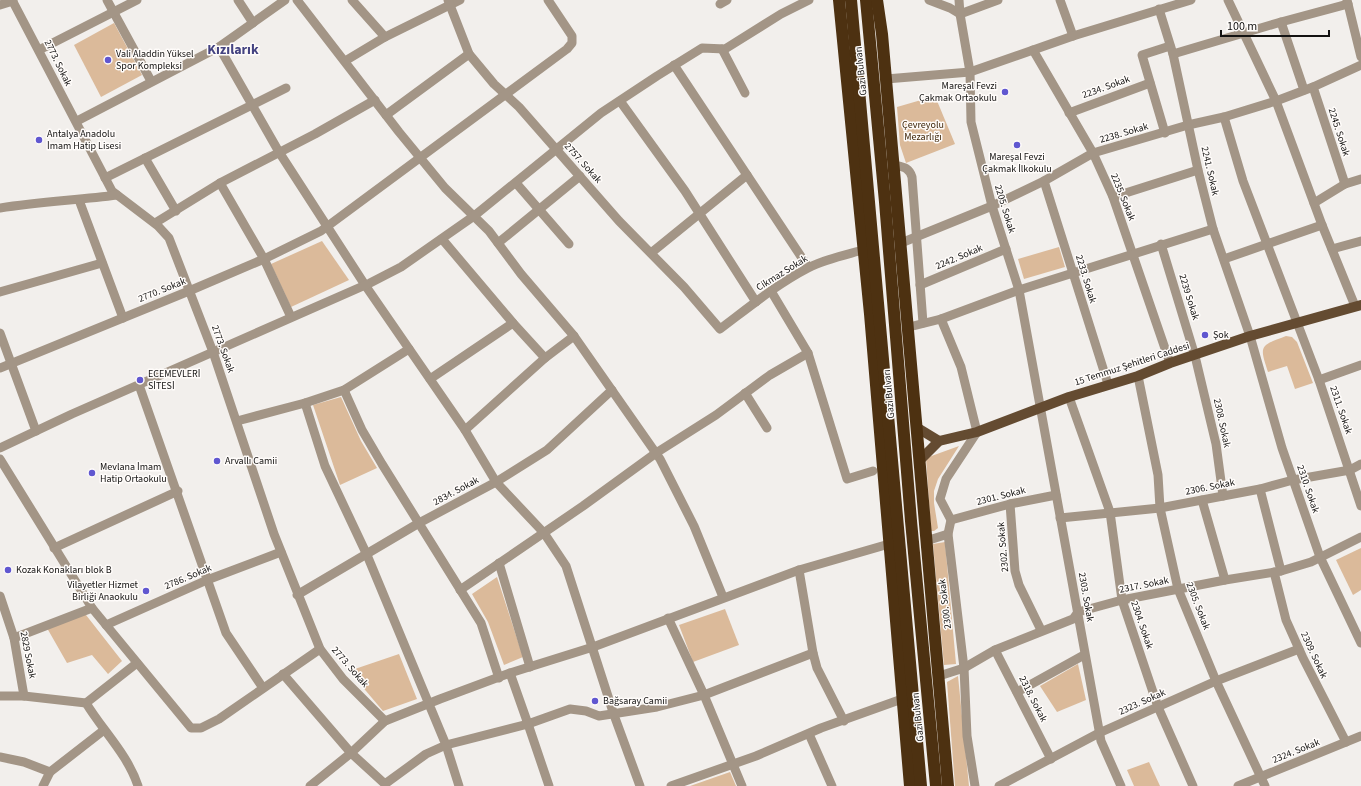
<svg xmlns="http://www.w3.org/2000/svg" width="1361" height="786" font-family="'Source Sans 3',sans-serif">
  <rect width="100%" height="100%" fill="#f2efec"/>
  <g fill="#dbba9a">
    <path d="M114 23 142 75 101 97 74 45Z"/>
    <path d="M935 96 955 144 906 163 900 145 897 107Z"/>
    <path d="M322 241 349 280 291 307 271 264Z"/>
    <path d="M1059 247 1065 267 1024 279 1018 259Z"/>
    <path d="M1286 336 1292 337 1297 342 1313 383 1295 389 1287 366 1268 372C1259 345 1260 346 1286 336Z"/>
    <path d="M341 397 361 441 377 468 340 485 313 405Z"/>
    <path d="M959 446 938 479 934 491V503L938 528 934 531H931L926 458Z"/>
    <path d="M945 542 956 664 944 665 933 544Z"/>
    <path d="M1361 548V590L1353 595 1336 560Z"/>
    <path d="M497 577 523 657 504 665 488 622 472 594Z"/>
    <path d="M725 609 739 645 693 662 679 625Z"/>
    <path d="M83 614 86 615 122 661 108 674 92 655 67 663 47 628Z"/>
    <path d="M399 654 417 699 383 711 349 671Z"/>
    <path d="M1078 664 1086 700 1057 712 1040 686Z"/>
    <path d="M958 676 969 786H955L947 682Z"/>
    <path d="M1149 762 1160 786H1134L1127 770Z"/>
    <path d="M730 772 736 786H690Z"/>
  </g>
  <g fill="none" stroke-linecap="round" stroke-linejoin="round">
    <g stroke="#a39586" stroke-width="9">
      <path d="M12 0 112 191 158 226 169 238 213 352 274 534 320 649 343 679 385 721"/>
      <path d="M107 0 151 81"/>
      <path d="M238 0 253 23"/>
      <path d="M297 0 399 132 445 188 489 231 521 274 574 336 660 459 694 526 723 597"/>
      <path d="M352 0 385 37 460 0"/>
      <path d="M448 0 469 54 494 84 519 107 619 221 684 287 720 329C748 308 777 284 808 268 825 259 845 255 863 250"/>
      <path d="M929 0 950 8 960 14 998 0"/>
      <path d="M959 0 960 14 970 72 971 122 992 206 1019 290 1101 741 1121 786"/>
      <path d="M1060 0 1073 36"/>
      <path d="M1228 0 1276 101 1322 225 1355 306"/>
      <path d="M1347 0 1361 57"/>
      <path d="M720 4 727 0"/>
      <path d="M0 5 13 1"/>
      <path d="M1159 9 1173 54 1198 170 1213 229 1250 336 1282 448 1320 557 1361 643"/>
      <path d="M1281 22 1304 90"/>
      <path d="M219 47 279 152 365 285 465 430 496 482 544 533 566 566 614 715 640 786"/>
      <path d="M722 49 745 93"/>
      <path d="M39 50 137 0"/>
      <path d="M1033 50 1093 153 1113 197 1170 363"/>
      <path d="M1173 54 1281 22 1348 4"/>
      <path d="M345 61 385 37"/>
      <path d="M674 65 808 267"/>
      <path d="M886 79 970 72 1073 36 1191 0"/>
      <path d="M1313 87 1345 184"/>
      <path d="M620 101 685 191 756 302"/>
      <path d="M1069 113 1150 83"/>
      <path d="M386 115 469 54"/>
      <path d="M1224 117 1243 181 1319 380 1361 506"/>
      <path d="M77 121 219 47 285 0"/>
      <path d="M1165 133 1142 55 1170 46"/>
      <path d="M145 158 176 211"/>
      <path d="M894 165C903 167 909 167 912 177L923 323"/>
      <path d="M105 178 286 88"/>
      <path d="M1044 181 1108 384"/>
      <path d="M220 183 264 259 291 317"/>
      <path d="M516 183 569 244"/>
      <path d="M1113 197 1198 170"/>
      <path d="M79 200 123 318"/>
      <path d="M1314 203 1345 184 1361 179"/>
      <path d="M0 208C39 202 78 200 117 195"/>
      <path d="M155 223 220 183 315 134 375 100"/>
      <path d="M442 239 513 323 545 358"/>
      <path d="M498 243 580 176"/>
      <path d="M901 243 992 206 1044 181 1093 153 1188 125 1224 117 1276 101 1313 87 1361 65"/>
      <path d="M1161 244 1195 356 1216 444 1223 496"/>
      <path d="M1332 249 1361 241"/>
      <path d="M651 253 747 175"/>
      <path d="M1224 259 1322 225"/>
      <path d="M920 285 1006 249"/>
      <path d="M771 291 808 353 847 479 873 471"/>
      <path d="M0 292 102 263"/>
      <path d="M941 319 961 367 977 432 946 479 940 499 951 520 948 534 964 668 967 736 975 786"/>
      <path d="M909 327 941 319 1019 290 1213 229"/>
      <path d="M0 333 36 431"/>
      <path d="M0 368 189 291 264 259 321 231 567 49 572 43V36L548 0"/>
      <path d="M1138 376 1158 475 1160 508 1178 589 1216 681 1265 786"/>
      <path d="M430 379 513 323"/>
      <path d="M1319 380 1361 365"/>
      <path d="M139 385 226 633 263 688"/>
      <path d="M344 390 362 430 382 464 481 623 499 678"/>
      <path d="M745 393 767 428"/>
      <path d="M1069 397 1110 512 1122 600 1158 707 1193 786"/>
      <path d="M305 403 325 466 367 555 446 745 426 754 385 784 351 753 385 721 440 699 510 673 593 647 799 570 889 544"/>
      <path d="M237 421 305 403 344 390 409 349"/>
      <path d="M465 430 545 358 574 336"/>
      <path d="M0 448 72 414 370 283 401 267 474 216 601 113 657 76 702 48 725 49 781 14 809 0"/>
      <path d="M0 459 92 608 191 728H201L219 719 320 649"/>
      <path d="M1260 489 1281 571"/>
      <path d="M1202 500 1225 580"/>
      <path d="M1010 504 1015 571 1019 585 1041 630"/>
      <path d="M1060 518 1160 508 1260 489 1293 480 1350 470 1361 464"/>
      <path d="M951 520 1010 504 1056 495"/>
      <path d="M926 541 948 534"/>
      <path d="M54 548 178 491"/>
      <path d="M499 563 530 667"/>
      <path d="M799 570 813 653 817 668 844 721"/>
      <path d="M1274 572 1286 620 1303 658 1346 742"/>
      <path d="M460 590 583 506 656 453 716 415 770 375 808 353"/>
      <path d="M297 595 419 523 496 482 547 450 612 390"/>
      <path d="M0 596 14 638 24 696"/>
      <path d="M668 618 704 695 742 786"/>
      <path d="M106 625 207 580 281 552"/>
      <path d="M14 638 92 608"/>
      <path d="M995 650 1051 759"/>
      <path d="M510 673 528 724 570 709 586 711 599 716 657 707 704 695 813 653"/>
      <path d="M283 674 351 753 310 786"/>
      <path d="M939 676 964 668 995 650 1073 619 1078 612 1122 600 1225 580 1281 571 1311 562 1361 537"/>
      <path d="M1017 692 1084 655"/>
      <path d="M0 696H24L86 703 137 663"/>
      <path d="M86 703C103 731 128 755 138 786"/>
      <path d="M809 734 832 786"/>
      <path d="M0 757 24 762 50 772"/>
      <path d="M43 786 50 772 104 730"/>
      <path d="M459 786 446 745 528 724 549 786"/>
      <path d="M671 786 756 756 821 728 902 699"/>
      <path d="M999 786 1099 733 1216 681 1299 649"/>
      <path d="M1238 786 1361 736"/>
    </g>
    <g stroke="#644b31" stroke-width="10">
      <path d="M916 427 939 441"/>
      <path d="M919 461 939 441 977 432 1069 397 1138 376 1170 363 1250 336 1361 305"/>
    </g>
    <g stroke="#4d3111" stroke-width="12">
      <path d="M839 0 870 314 910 786"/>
      <path d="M851 0 921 786"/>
      <path d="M866 0 885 202 911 521 936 786"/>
      <path d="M877 0 882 34 948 786"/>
    </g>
  </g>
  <g fill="#6057d0" stroke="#fffcfa" stroke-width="1.5">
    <circle cx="108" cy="60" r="4"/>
    <circle cx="1005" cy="92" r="4"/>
    <circle cx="39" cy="140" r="4"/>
    <circle cx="1017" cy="145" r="4"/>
    <circle cx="1205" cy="335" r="4"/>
    <circle cx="140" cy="380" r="4"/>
    <circle cx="217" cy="461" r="4"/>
    <circle cx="92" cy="473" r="4"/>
    <circle cx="8" cy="570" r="4"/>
    <circle cx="146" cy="591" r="4"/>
    <circle cx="595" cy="701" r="4"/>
  </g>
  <g text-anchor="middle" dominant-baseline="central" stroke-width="3" stroke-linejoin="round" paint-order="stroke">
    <g font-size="10" fill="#131211" stroke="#fffcfa" text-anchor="start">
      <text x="116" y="54">Vali Aladdin Yüksel<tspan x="116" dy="12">Spor Kompleksi</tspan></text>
      <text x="997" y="86" text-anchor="end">Mareşal Fevzi<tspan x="997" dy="12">Çakmak Ortaokulu</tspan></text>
      <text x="47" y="134">Antalya Anadolu<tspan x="47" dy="12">İmam Hatip Lisesi</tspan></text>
      <text x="1017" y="157" text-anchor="middle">Mareşal Fevzi<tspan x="1017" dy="12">Çakmak İlkokulu</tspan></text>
      <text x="1213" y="335">Şok</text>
      <text x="148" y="374">ECEMEVLERİ<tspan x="148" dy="12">SİTESİ</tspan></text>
      <text x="225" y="461">Arvallı Camii</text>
      <text x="100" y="467">Mevlana İmam<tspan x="100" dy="12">Hatip Ortaokulu</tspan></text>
      <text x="16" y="570">Kozak Konakları blok B</text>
      <text x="138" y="585" text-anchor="end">Vilayetler Hizmet<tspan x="138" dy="12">Birliği Anaokulu</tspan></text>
      <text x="603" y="701">Bağsaray Camii</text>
    </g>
    <g font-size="10" fill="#131211" stroke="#fffcfa">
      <text transform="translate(58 63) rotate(64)">2773. Sokak</text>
      <text transform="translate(861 71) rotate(-96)">Gazi Bulvarı</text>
      <text transform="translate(1106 87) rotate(-20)">2234. Sokak</text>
      <text transform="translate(1339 132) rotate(72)">2245. Sokak</text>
      <text transform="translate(1124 133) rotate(-16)">2238. Sokak</text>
      <text transform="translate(583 163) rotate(48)">2757. Sokak</text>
      <text transform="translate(1210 171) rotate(77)">2241. Sokak</text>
      <text transform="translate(1123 197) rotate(68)">2235. Sokak</text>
      <text transform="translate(1005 209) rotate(73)">2205. Sokak</text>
      <text transform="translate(959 257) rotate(-23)">2242. Sokak</text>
      <text transform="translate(782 273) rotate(-32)">Cikmaz Sokak</text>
      <text transform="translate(1086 279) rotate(73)">2233. Sokak</text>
      <text transform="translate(162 290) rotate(-22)">2770. Sokak</text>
      <text transform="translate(1189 297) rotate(73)">2239 Sokak</text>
      <text transform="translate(223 349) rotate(70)">2773. Sokak</text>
      <text transform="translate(1132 364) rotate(-18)">15 Temmuz Şehitleri Caddesi</text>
      <text transform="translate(889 394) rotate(-95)">Gazi Bulvarı</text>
      <text transform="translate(1341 410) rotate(71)">2311. Sokak</text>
      <text transform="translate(1222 423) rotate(78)">2308. Sokak</text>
      <text transform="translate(1210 487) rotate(-11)">2306. Sokak</text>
      <text transform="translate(1308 489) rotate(71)">2310. Sokak</text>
      <text transform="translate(456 491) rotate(-28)">2834. Sokak</text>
      <text transform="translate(1001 496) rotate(-14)">2301. Sokak</text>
      <text transform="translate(1003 547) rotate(-95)">2302. Sokak</text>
      <text transform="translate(188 577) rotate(-23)">2786. Sokak</text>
      <text transform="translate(1144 585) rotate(-11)">2317. Sokak</text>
      <text transform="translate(1086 597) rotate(80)">2303. Sokak</text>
      <text transform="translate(945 604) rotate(-97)">2300. Sokak</text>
      <text transform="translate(1198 606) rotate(69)">2305. Sokak</text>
      <text transform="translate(1142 625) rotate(71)">2304. Sokak</text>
      <text transform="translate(28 655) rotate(79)">2829 Sokak</text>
      <text transform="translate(1314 655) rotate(65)">2309. Sokak</text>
      <text transform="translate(350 667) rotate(49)">2773. Sokak</text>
      <text transform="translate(1033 699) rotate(63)">2318. Sokak</text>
      <text transform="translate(1142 702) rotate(-24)">2323. Sokak</text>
      <text transform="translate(918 717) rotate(-96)">Gazi Bulvarı</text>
      <text transform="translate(1296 751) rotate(-22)">2324. Sokak</text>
    </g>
    <g font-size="10" fill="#3d2508" stroke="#fffcfa">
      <text x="923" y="125">Çevreyolu<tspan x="923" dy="12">Mezarlığı</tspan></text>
    </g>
    <g font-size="14" font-weight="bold" fill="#444381" stroke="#fffcfa">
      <text x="233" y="50">Kızılarık</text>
    </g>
  </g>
  <path d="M1221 30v6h108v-6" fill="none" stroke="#131211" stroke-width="2"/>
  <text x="1227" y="30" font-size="12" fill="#131211" stroke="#fffcfa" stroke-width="3" paint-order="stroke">100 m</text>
</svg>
